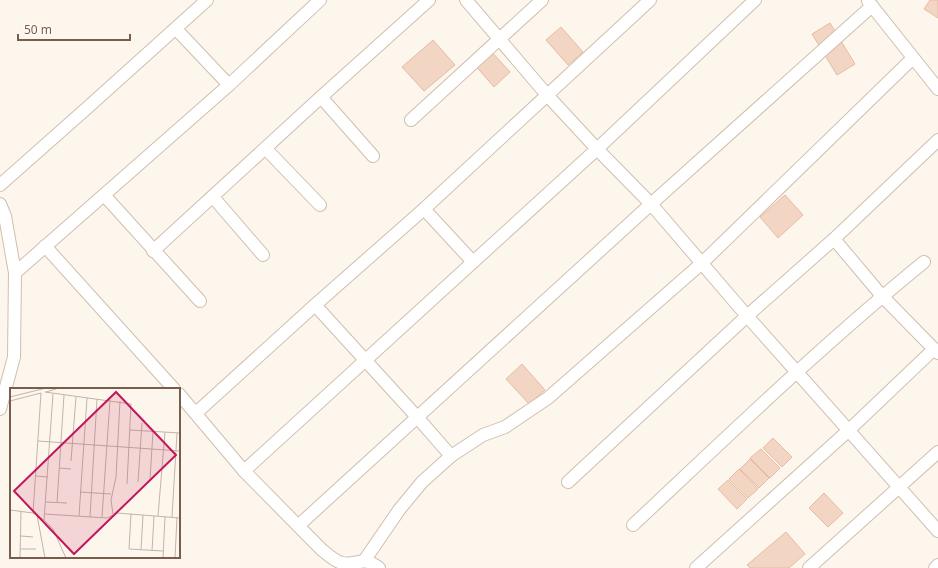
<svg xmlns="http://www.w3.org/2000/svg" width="938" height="568" font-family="'Noto Sans',sans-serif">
  <rect width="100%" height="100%" fill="#fdf6ec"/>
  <g fill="#f3d5c3" stroke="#e6bba3">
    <path d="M930 0H938V18L924 9Z"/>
    <path d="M830 23 855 64 837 75 812 34Z"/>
    <path d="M561 27 583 52 568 65 546 40Z"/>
    <path d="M433 40 455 65 424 91 402 67Z"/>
    <path d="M490 50 510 72 494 87 474 64Z"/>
    <path d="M785 195 803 215 778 238 760 217Z"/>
    <path d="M522 364 545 390 529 404 506 379Z"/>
    <path d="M773 438 792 457 782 467 763 448Z"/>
    <path d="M761 449 780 468 770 478 750 458Z"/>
    <path d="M750 459 769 478 759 488 740 469Z"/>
    <path d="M739 469 758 489 748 498 729 479Z"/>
    <path d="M728 480 747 499 737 509 718 489Z"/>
    <path d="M824 493 843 513 828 527 809 508Z"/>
    <path d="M786 532 805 554 789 568H750L747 565Z"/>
  </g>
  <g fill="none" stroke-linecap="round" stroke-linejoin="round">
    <defs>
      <g id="street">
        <path d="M466 0 547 95 597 149 651 204 747 316 938 531"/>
        <path d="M868 1 938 89"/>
        <path d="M176 29 229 85"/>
        <path d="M321 97 373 156"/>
        <path d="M411 120 542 0"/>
        <path d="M266 149 320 205"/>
        <path d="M0 185 87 108 207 0"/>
        <path d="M104 195 200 301"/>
        <path d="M213 197 263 255"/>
        <path d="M0 204 5 216 15 273 14 357 0 409"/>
        <path d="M424 209 473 262"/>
        <path d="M834 239 882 296 938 353"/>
        <path d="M45 246 174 389"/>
        <path d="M153 251 321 97 429 0"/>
        <path d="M15 273 229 85 320 0"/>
        <path d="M315 305 417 417 451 456"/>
        <path d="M179 394 244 471 321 549C327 554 334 561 342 563 357 566 363 555 379 568"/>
        <path d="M196 413 315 305 424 209 650 0"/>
        <path d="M244 471 597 149 755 0"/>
        <path d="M568 482 747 316 834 239 938 140"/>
        <path d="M299 525 651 204 872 6"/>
        <path d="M633 525C728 436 822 345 924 262"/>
        <path d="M364 561 399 510 422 482 451 456 483 435 505 427 548 398 702 263 913 58"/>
        <path d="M696 568 849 430 934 349"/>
        <path d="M809 568 938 452"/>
        <path d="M935 568 938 565"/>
      </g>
    </defs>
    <use href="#street" stroke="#d1beb0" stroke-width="14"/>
    <use href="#street" stroke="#fff" stroke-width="12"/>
  </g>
  <g transform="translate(10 388)">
    <rect width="170" height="170" fill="#fdf6ec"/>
    <path fill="none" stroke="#c5b3a7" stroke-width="1" d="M35 4 121 16 117 96M36 4 49 0M0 9 36 0M0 13 31 5M120 42 170 45M28 53 170 63M61 73 66 9M49 80 61 81M26 88 38 89M140 92 143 43M128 94 132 35M70 104 101 106M36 114 57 115M47 115 54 7M0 122 23 125 34 132 43 141 56 170M23 125 31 5M35 126 97 130 107 125 170 130M103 126 101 112 106 89 110 13M121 126 119 161 153 163M27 127 35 170M69 128 77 10M148 128 155 44M80 129 87 11M92 129 100 12M162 129 167 45M34 132 43 6M11 148 23 149M10 161H26M131 162 133 127M142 163 144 128M10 170 11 123M153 170 155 129M165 170 167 129"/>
    <path fill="#c2185b" fill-opacity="0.15" stroke="#c2185b" stroke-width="2" d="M106 4 166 67 64 166 4 103Z"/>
    <rect width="170" height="170" fill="none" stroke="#7a5c4d" stroke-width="2"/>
  </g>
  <path d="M18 34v6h112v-6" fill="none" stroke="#7a5c4d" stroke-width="2"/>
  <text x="24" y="34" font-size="12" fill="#7a5c4d" stroke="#fffaf3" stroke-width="3" paint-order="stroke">50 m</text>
</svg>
